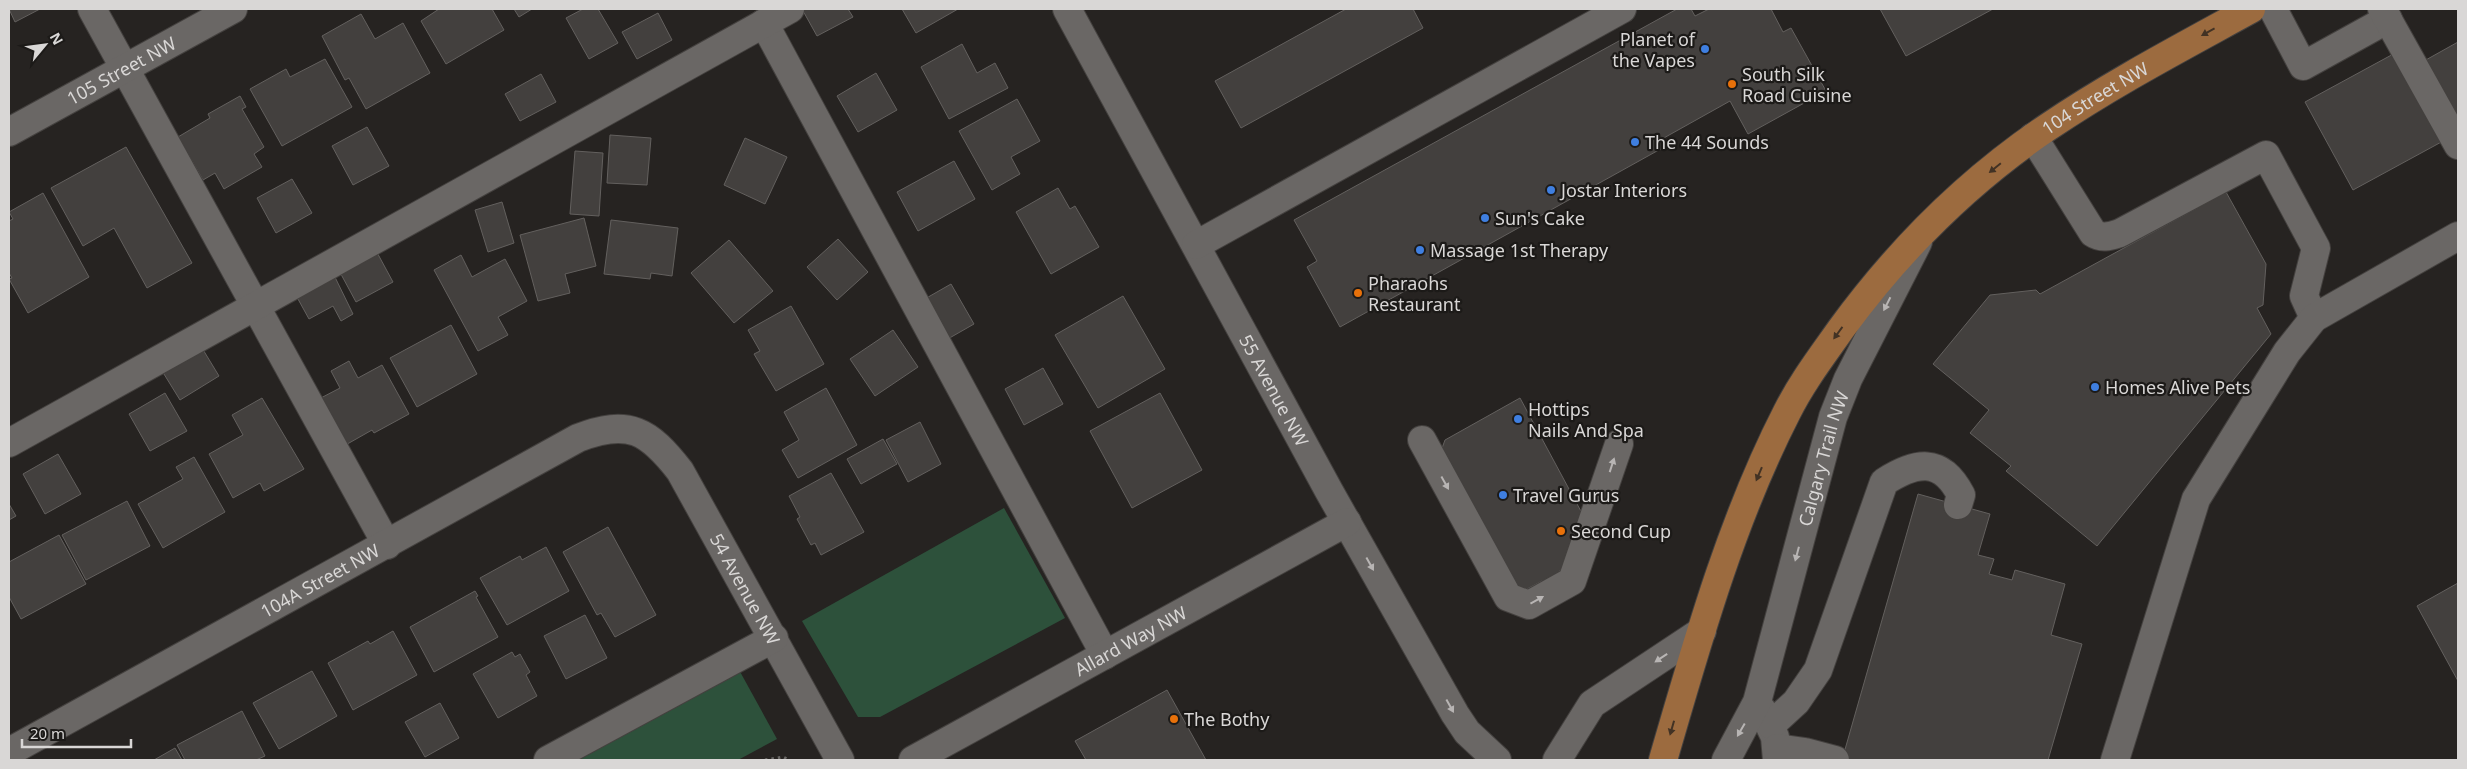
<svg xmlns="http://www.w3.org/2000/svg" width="2467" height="769" font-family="'Noto Sans',sans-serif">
  <rect width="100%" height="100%" fill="#262321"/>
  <g fill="#2d513b">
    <path d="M1004 508 1065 618 880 717H858L802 621Z"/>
    <path d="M738 668 777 739 738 760H571Z"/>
  </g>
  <g fill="#43403e" stroke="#63605e">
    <path d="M9 9H40L15 22Z"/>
    <path d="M439 9H492L504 30 446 64 421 21Z"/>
    <path d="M514 9H532L519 17Z"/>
    <path d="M583 9H598L618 43 589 59 566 18Z"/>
    <path d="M802 9H848L853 17 817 36Z"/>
    <path d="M902 9H958L916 33Z"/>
    <path d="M1346 9H1413L1423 28 1241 128 1215 81Z"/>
    <path d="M1677 9H1691L1695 16 1709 9H1771L1783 32 1791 28 1826 91 1748 134 1730 101 1662 139 1666 146 1340 327 1307 267 1317 261 1294 220Z"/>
    <path d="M1880 9H1993L1906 56Z"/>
    <path d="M658 13 672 40 637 59 622 32Z"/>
    <path d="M361 14 375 39 403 23 430 73 366 109 349 78 345 80 322 36Z"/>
    <path d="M2458 42V122L2424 61Z"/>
    <path d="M962 44 977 73 995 63 1008 88 949 119 921 67Z"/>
    <path d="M2397 52 2445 140 2353 190 2305 102Z"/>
    <path d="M325 59 352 107 282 146 250 89 286 69 290 77Z"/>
    <path d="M876 73 897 110 858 132 837 96Z"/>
    <path d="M541 74 556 102 520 121 505 94Z"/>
    <path d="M240 96 246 107 242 109 264 147 254 154 262 167 224 189 215 173 203 180 178 137 210 118 208 114Z"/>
    <path d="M1017 99 1040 141 1011 157 1020 174 992 190 959 131Z"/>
    <path d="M367 127 389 166 353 185 332 146Z"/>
    <path d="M610 135 651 138 647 185 607 183Z"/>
    <path d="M745 138 787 157 765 204 724 185Z"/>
    <path d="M126 147 192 263 147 288 114 228 83 246 51 188Z"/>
    <path d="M575 151 603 153 599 216 570 214Z"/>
    <path d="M954 161 975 199 918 231 897 192Z"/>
    <path d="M292 179 312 213 276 233 257 198Z"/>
    <path d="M1058 188 1070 209 1075 206 1099 247 1051 274 1016 212Z"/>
    <path d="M2226 192 2266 264 2263 305 2257 308 2271 334 2097 546 2006 471 2011 466 1970 433 1989 410 1933 364 1990 295 2036 290 2040 294Z"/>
    <path d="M43 193 89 277 28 313 9 279 12 278 9 273V221L13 219 9 212Z"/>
    <path d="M502 202 514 243 488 252 475 210Z"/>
    <path d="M584 218 596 266 565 274 570 293 538 301 520 235Z"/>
    <path d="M611 220 678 228 672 276 651 273 650 279 604 274Z"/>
    <path d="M838 239 868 272 837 300 807 267Z"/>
    <path d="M729 240 773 291 734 323 691 273Z"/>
    <path d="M373 245 393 282 356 302 336 265Z"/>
    <path d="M461 255 472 277 505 259 527 301 498 317 508 335 478 351 434 270Z"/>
    <path d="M331 269 353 314 341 321 333 306 309 319 293 290Z"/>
    <path d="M951 284 974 324 946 340 923 300Z"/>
    <path d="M1123 296 1165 369 1098 408 1055 335Z"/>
    <path d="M791 306 824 364 776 391 754 354 760 351 748 330Z"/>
    <path d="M451 325 477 374 417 407 390 358Z"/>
    <path d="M893 330 918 367 875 396 850 359Z"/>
    <path d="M199 343 219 376 180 400 159 366Z"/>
    <path d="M349 361 358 378 382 365 409 414 374 433 372 430 342 447 317 400 340 388 331 371Z"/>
    <path d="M1043 368 1063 404 1024 425 1005 389Z"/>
    <path d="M826 388 857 445 798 478 782 450 799 440 784 412Z"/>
    <path d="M165 393 187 431 150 451 129 414Z"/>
    <path d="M1160 393 1202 470 1132 508 1090 431Z"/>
    <path d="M262 398 304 469 264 491 260 483 233 498 209 454 243 435 232 415Z"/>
    <path d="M1520 398 1583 515 1565 567 1560 570 1562 576 1545 586 1542 581 1527 589 1516 586 1441 451 1445 440Z"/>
    <path d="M920 422 941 464 908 482 886 440Z"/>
    <path d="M883 439 897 464 861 484 847 459Z"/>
    <path d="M58 454 81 494 45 514 23 474Z"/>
    <path d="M194 457 225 512 163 548 138 504 183 479 176 467Z"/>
    <path d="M831 473 864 532 821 555 815 543 811 545 797 519 800 517 789 496Z"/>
    <path d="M1918 494 1990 514 1978 555 1994 559 1989 574 2012 580 2015 570 2065 584 2051 635 2082 644 2048 760H1842Z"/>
    <path d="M127 501 150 546 86 580 62 535Z"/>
    <path d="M9 504 16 516 9 520Z"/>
    <path d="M608 527 656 615 615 637 601 613 597 615 563 552Z"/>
    <path d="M59 535 86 584 21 619 9 597V562Z"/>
    <path d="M546 547 569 591 507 625 480 578 520 556 522 560Z"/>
    <path d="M2458 583V681L2417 606Z"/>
    <path d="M475 591 478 596 476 597 498 637 434 672 410 627Z"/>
    <path d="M585 615 607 658 566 679 544 636Z"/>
    <path d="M393 631 417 675 353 710 328 663 368 641 370 644Z"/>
    <path d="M512 652 515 657 520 654 530 672 526 675 537 696 498 718 473 674Z"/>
    <path d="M312 671 337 716 279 749 253 703Z"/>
    <path d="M1167 690 1206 760H1086L1075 741Z"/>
    <path d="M440 703 459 738 425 757 405 722Z"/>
    <path d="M242 711 265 756 256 760H185L177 745Z"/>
    <path d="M175 748 182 760H154Z"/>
  </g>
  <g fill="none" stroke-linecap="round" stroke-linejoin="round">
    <defs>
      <g id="minor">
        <path d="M92 9 387 545"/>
        <path id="s1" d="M1067 9 1329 491 1455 714 1467 732 1497 760"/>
        <path d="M2273 9 2303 66 2388 19"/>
        <path d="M2382 9 2458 145"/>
        <path d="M764 23 1105 655"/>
        <path id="s2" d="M9 132 233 9"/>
        <path d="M2033 137 2093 233C2102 239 2110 236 2120 233L2266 155 2316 248 2304 296 2314 318"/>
        <path d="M1196 245 1622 9"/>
        <path d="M1422 440 1508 597 1529 605 1572 581 1619 444"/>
        <path d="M9 443 790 9"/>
        <path d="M1762 710 1775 737 1777 760"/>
        <path d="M1771 725 1796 702 1818 670 1884 482C1915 462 1941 456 1961 495L1958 505"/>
        <path d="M1777 748 1805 752 1835 760"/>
        <path id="s3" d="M9 752 578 438C629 418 649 431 680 471L840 760"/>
        <path d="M548 760 774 638"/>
        <path id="s4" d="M913 760 1347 522"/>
        <path d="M1557 760 1592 704 1702 631"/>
        <path id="s5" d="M1726 760 1757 702 1833 417 1848 379 1918 242"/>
        <path d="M2115 760 2196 499 2287 352 2314 318 2458 236"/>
      </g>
      <g id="major">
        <path id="s6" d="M1663 760C1697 643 1731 521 1787 412 1802 382 1822 356 1841 329 1898 251 1968 181 2048 127 2113 83 2182 47 2251 9"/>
      </g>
    </defs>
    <use href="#minor" stroke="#44413f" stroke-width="30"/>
    <use href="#major" stroke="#44413f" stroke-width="30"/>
    <path stroke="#6b6967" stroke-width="3" stroke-dasharray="2.5 4" stroke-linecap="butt" d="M765 760 783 757 789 760"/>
    <use href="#minor" stroke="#6a6765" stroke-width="28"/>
    <use href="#major" stroke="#9c6b3f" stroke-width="28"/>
  </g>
  <defs><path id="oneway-solid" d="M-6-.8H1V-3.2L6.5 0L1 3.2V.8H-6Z" transform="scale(1.25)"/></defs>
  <g fill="#423224">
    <use href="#oneway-solid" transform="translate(2208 32) rotate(151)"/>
    <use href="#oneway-solid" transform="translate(1995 168) rotate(141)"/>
    <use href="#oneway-solid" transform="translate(1838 333) rotate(126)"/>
    <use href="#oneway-solid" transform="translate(1759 474) rotate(113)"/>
    <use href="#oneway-solid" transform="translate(1672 728) rotate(106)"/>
  </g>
  <g fill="#b8b5b4">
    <use href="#oneway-solid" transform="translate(1887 304) rotate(117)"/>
    <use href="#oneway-solid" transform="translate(1612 465) rotate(-72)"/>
    <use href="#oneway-solid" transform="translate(1445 483) rotate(61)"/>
    <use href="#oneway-solid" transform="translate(1797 554) rotate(105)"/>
    <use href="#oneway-solid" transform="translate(1370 564) rotate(61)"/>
    <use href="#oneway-solid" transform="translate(1537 600) rotate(-29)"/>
    <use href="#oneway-solid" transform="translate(1661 658) rotate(146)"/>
    <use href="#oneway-solid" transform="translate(1450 706) rotate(61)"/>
    <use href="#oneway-solid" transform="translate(1741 730) rotate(120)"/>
  </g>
  <g fill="#3f7fe0" stroke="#1c1a18" stroke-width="2">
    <circle cx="1705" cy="49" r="5"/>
    <circle cx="1635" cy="142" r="5"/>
    <circle cx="1551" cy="190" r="5"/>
    <circle cx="1485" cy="218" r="5"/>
    <circle cx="1420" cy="250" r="5"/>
    <circle cx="2095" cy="387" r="5"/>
    <circle cx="1518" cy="419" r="5"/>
    <circle cx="1503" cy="495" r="5"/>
  </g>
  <g fill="#e8710a" stroke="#1c1a18" stroke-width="2">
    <circle cx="1732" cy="84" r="5"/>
    <circle cx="1358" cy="293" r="5"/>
    <circle cx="1561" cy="531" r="5"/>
    <circle cx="1174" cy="719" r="5"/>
  </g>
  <g text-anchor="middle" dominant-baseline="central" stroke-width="4.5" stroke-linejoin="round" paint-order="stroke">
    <g font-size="18" fill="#d9d7d6" stroke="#1c1a18" text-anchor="start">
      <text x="1695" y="39" text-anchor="end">Planet of<tspan x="1695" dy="21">the Vapes</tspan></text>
      <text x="1742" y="74">South Silk<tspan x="1742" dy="21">Road Cuisine</tspan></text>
      <text x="1645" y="142">The 44 Sounds</text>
      <text x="1561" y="190">Jostar Interiors</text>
      <text x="1495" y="218">Sun's Cake</text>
      <text x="1430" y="250">Massage 1st Therapy</text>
      <text x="1368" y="283">Pharaohs<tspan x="1368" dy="21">Restaurant</tspan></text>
      <text x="2105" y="387">Homes Alive Pets</text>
      <text x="1528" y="409">Hottips<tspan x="1528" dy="21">Nails And Spa</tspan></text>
      <text x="1513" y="495">Travel Gurus</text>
      <text x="1571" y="531">Second Cup</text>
      <text x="1184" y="719">The Bothy</text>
    </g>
    <g font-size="18" fill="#d9d7d6" stroke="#1c1a18">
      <text stroke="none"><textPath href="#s2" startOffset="128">105 Street NW</textPath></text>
      <text stroke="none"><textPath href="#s6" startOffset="815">104 Street NW</textPath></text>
      <text stroke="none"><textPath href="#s1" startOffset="434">55 Avenue NW</textPath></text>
      <text stroke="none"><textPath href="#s5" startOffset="318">Calgary Trail NW</textPath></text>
      <text stroke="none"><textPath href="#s3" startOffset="355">104A Street NW</textPath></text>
      <text stroke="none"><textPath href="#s3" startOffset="904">54 Avenue NW</textPath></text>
      <text stroke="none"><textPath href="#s4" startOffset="248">Allard Way NW</textPath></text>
    </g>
  </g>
  <rect width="2467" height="769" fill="none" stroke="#d9d7d6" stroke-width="20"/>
  <g transform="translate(45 45) rotate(61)" stroke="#1c1a18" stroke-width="4" paint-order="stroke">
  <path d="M0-4L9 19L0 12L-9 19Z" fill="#d9d7d6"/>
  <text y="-8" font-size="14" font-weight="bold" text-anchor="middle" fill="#d9d7d6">N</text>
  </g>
  <path d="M22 739v8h109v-8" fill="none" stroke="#d9d7d6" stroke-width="2.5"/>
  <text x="30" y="739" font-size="15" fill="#d9d7d6" stroke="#1c1a18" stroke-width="4" paint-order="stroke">20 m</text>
</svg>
